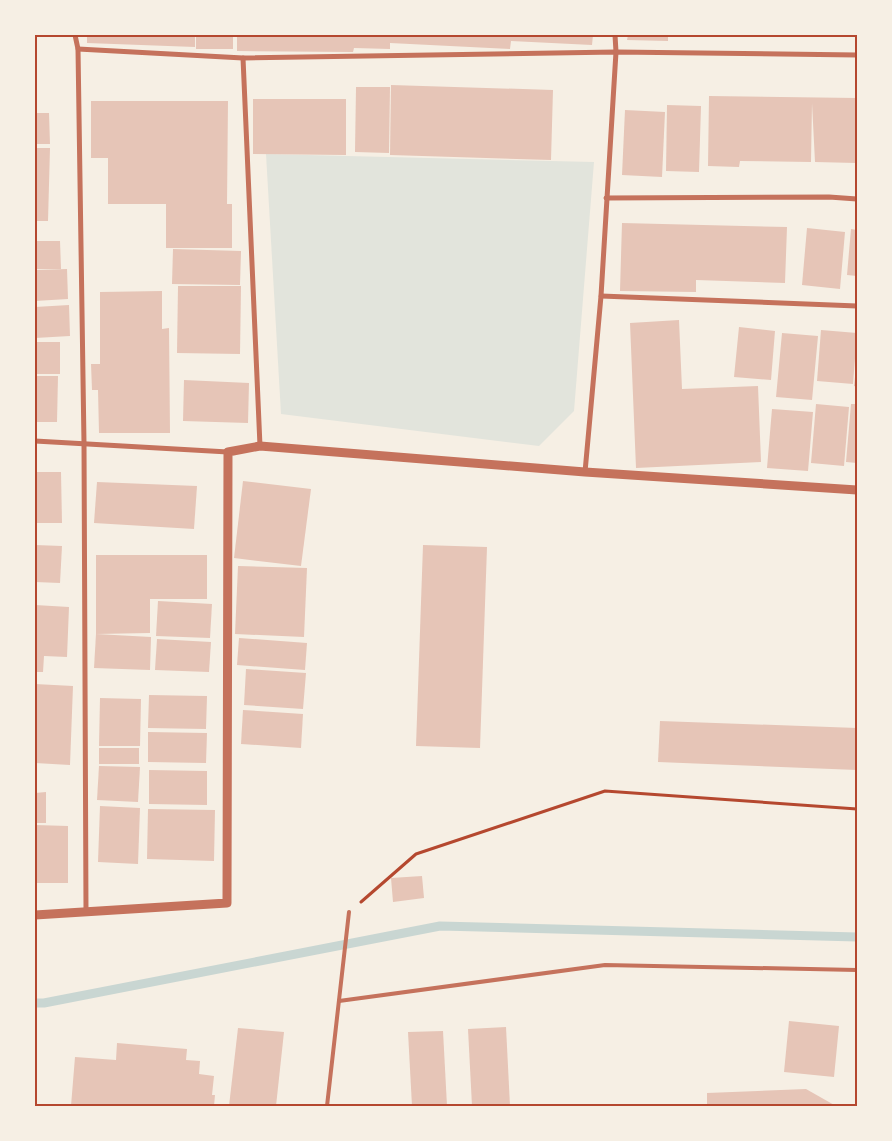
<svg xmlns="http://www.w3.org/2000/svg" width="892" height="1141" font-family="'Space Grotesk',sans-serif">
  <rect width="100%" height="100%" fill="#f6efe4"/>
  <path fill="#e2e4dc" d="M266 154 594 162 574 411 539 446 281 414Z"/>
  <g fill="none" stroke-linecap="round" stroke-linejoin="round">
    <path stroke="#c9d6d2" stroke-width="9" d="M35 1003H44L440 926 857 937"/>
  </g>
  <g fill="#e6c5b7">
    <path d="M87 35H195V47L87 43Z"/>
    <rect x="196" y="35" width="37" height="14"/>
    <path d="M237 35H593L592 45 511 41 510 49 390 43V49L354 48 353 52 237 51Z"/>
    <path d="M628 35H668V41L627 40Z"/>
    <path d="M391 85 553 90 551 160 390 155Z"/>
    <path d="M356 87H390L389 153 355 152Z"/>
    <path d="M709 96 857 98 856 163 815 162 812 103 811 162 740 161 739 167 708 166Z"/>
    <path d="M253 99H346V155L253 154Z"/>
    <path d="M91 101H228L227 204H232V248H166V204H108V158H91Z"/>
    <path d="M667 105 701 106 699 172 666 171Z"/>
    <path d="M625 110 665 112 662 177 622 175Z"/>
    <path d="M35 113H49L50 144H35Z"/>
    <path d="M35 148H50L48 221H35Z"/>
    <path d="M622 223 787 227 785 283 696 280V292L620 291Z"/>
    <path d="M807 228 845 232 840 289 802 285Z"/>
    <path d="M851 229 857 230V276L847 275Z"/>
    <path d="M35 241H60L61 269H35Z"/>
    <path d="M173 249 241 251 240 285 172 284Z"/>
    <path d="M67 269 68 299 35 301V270Z"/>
    <path d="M178 286H241L240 354 177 353Z"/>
    <path d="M162 291V329L169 328 170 433H99L98 390H92L91 364H100V292Z"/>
    <path d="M69 305 70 336 35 338V307Z"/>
    <path d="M679 320 682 389 758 386 761 462 636 468 630 323Z"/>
    <path d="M739 327 775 331 771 380 734 377Z"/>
    <path d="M821 330 857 333 853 384 817 381Z"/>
    <path d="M782 333 818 336 812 400 776 397Z"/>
    <rect x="35" y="342" width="25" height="32"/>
    <path d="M856 368H857V387L854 386Z"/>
    <path d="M35 376H58L57 422H35Z"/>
    <path d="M184 380 249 383 248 423 183 421Z"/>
    <path d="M816 404 849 407 844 466 811 463Z"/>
    <path d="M851 404H857V463L846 462Z"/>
    <path d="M772 409 813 412 808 471 767 468Z"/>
    <path d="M35 472H61L62 523H35Z"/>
    <path d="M243 481 311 489 301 566 234 558Z"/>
    <path d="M97 482 197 486 194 529 94 523Z"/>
    <path d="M35 545 62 546 60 583 35 582Z"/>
    <path d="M423 545 487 547 480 748 416 746Z"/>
    <path d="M96 555H207V599H150V633L96 634Z"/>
    <path d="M238 566 307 568 304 637 235 634Z"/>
    <path d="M158 601 212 604 210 638 156 636Z"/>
    <path d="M35 605 69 607 67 657 44 656 43 672H35Z"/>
    <path d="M96 634 151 637 150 670 94 668Z"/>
    <path d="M239 638 307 643 305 670 237 665Z"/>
    <path d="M157 639 211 642 209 672 155 670Z"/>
    <path d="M246 669 306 673 303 709 244 705Z"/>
    <path d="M35 684 73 686 70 765 35 763Z"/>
    <path d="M149 695 207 696 206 729 148 728Z"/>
    <path d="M100 698 141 699 140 746H99Z"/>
    <path d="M243 710 303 714 301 748 241 744Z"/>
    <path d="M660 721 857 728V770L658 762Z"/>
    <path d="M148 732 207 733 206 763 148 762Z"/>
    <rect x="99" y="748" width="40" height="16"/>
    <path d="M99 766 140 767 138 802 97 800Z"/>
    <path d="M149 770 207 771V805L149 804Z"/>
    <path d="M46 792V823H35V793Z"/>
    <path d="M100 806 140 808 138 864 98 862Z"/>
    <path d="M148 809 215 810 214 861 147 859Z"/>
    <path d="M35 825 68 826V883H35Z"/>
    <path d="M422 876 424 898 393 902 391 878Z"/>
    <path d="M789 1021 839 1026 834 1077 784 1072Z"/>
    <path d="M506 1027 510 1106H472L468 1029Z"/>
    <path d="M238 1028 284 1032 276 1106H229Z"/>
    <path d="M443 1031 447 1106H412L408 1032Z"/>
    <path d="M117 1043 187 1049 186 1060 200 1061 199 1074 214 1076 212 1095H215L214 1106H71L75 1057 116 1060Z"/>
    <path d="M806 1089 836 1106H707V1093Z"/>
  </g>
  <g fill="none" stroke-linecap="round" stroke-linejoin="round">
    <path stroke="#b5482f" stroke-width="3" d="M361 902 416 854 605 791 857 809"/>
    <g stroke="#c5725c" stroke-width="4">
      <path d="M339 1001 605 965 857 970"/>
      <path d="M327 1106 349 912"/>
    </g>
    <g stroke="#c5725c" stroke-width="5">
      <path d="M75 35 78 49 84 443 86 911"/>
      <path d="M78 49 243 58 616 52 857 55"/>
      <path d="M243 58 260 446"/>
      <path d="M606 198 829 197 857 199"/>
      <path d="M601 296 857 306"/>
      <path d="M35 441 228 452"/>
      <path d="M585 472 601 296 616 52 615 35"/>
    </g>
    <path stroke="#c5725c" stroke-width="9" d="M35 915 227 903 228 452 260 446 585 472 857 490"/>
  </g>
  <rect width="892" height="1141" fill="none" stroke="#f6efe4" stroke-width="72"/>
  <rect x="36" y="36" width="820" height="1069" fill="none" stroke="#b5482f" stroke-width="2"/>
</svg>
